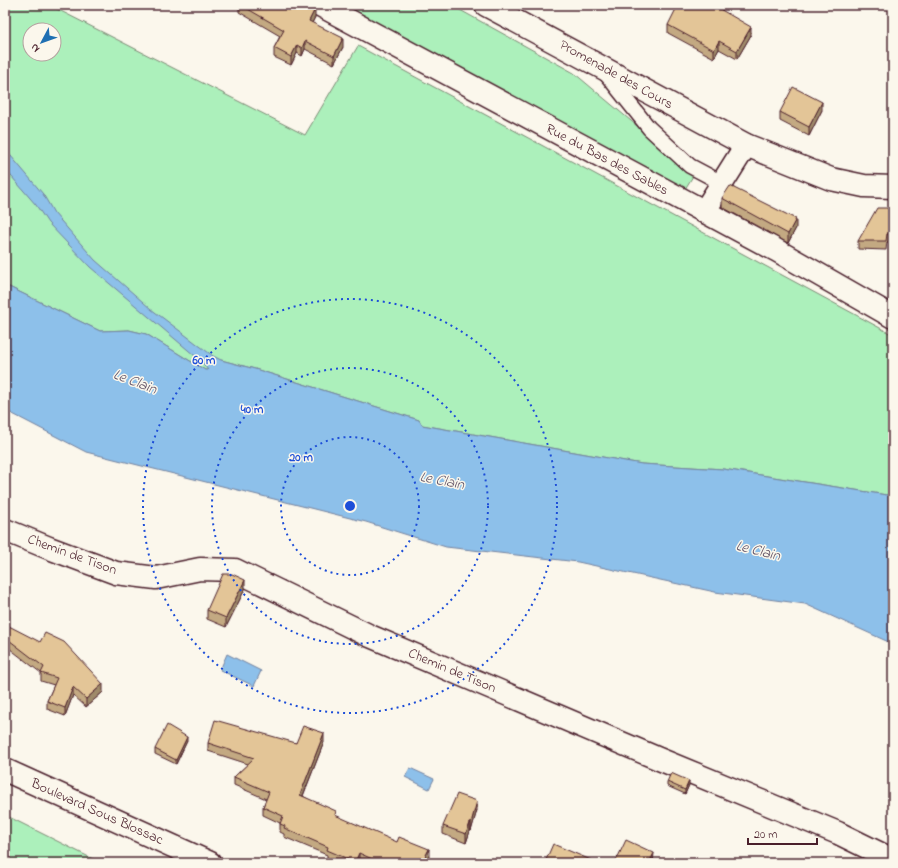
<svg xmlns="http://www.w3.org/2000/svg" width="898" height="868" font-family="'Indie Flower',sans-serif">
  <rect width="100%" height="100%" fill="#fbf7ec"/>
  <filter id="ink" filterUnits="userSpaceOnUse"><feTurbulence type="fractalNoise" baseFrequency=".025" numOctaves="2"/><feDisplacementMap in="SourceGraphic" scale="8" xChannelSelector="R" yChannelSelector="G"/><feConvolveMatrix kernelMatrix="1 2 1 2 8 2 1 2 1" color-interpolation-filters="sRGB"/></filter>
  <g filter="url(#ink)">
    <g fill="#acf0bb" stroke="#7b8873" fill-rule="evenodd">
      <path d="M5 5H49L305 135 358 46 893 335V496L723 469 642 464 422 425 419 420 255 369 221 360 208 370H205L146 334 129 330 100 331 5 285ZM30 30H54V54H30Z"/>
      <path d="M341 5H451L574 73 687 168 693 176 685 189Z"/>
      <path d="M5 815 101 863H5Z"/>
    </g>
    <g fill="#8dc0ea" stroke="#72809e">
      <path d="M5 149 43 194 54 213 95 260 151 309 213 356 221 360 255 369 419 420 422 425 642 464 723 469 893 496V644L805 604 715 592 578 562 446 547 366 522 86 452 5 410V285L100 331 129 330 146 334 205 370H208L201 361 90 267 48 223 36 205 5 169Z"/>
      <path d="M227 654 261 671 254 686 220 670Z"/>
      <path d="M410 768 434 779 429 789 405 777Z"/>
    </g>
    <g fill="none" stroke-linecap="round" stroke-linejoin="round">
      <defs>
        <path id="service" d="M606 74 649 128 690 166 722 183"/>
        <g id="minor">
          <path d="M320 5 776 250 893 317"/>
          <path d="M486 5 746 145 831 179 864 186 893 187"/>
          <path d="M704 212 746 145"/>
          <path d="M5 530 49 548 116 573 156 578 200 569 235 570 370 636 659 759 838 833 893 860"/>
        </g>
        <path id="secondary" d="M5 770 210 863"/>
      </defs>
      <use href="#service" stroke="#4a1f2b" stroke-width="17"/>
      <use href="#minor" stroke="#4a1f2b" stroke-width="25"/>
      <use href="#secondary" stroke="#4a1f2b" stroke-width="25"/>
      <use href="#service" stroke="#fbf7ec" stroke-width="14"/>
      <use href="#minor" stroke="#fbf7ec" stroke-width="22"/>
      <use href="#secondary" stroke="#fbf7ec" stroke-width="22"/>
    </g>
    <g fill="#c3a982" stroke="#4a1f2b">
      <path d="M239 5H308L315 17 312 23 343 47 334 64 305 49 302 56 297 53 291 65 274 57V48L280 36 239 12Z"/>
      <path d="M721 10 751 35 737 59 719 49 714 58 668 33V25Z"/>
      <path d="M822 110 809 136 780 121V112Z"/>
      <path d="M722 198 796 228 788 243 722 207Z"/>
      <path d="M893 208V242H887L886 250 858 249V241Z"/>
      <path d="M245 589 226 627 207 619V610Z"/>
      <path d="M5 624 103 692 86 707 73 695 65 716 47 709V701L54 685 41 681V673L5 645Z"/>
      <path d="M187 741 176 764 155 754V749Z"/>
      <path d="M324 742 303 796 336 816 429 857 426 863H364L359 861V863H339L327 858V855L284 837V834L280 832V823L263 815V807L266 799 234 785V777L248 764 208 751V743H296Z"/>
      <path d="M667 782 689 785 685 794 667 786Z"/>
      <path d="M477 810 471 831H470L466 843 443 834V826Z"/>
      <path d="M546 860 598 863H546Z"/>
    </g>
    <g fill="#9f8a6a" stroke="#4a1f2b">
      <path d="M720 5H725L718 16V8Z"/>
      <path d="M315 9V17L309 29V21Z"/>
      <path d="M751 27V35L737 59V51Z"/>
      <path d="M343 38V47L334 64V56Z"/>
      <path d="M305 41V49L302 56V48Z"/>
      <path d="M719 41V49L714 58V50Z"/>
      <path d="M297 45V53L291 65V57Z"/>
      <path d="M822 102V110L809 136V127Z"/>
      <path d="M796 219V228L788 243V234Z"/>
      <path d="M245 580V589L226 627V618Z"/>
      <path d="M103 684V692L86 707V699Z"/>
      <path d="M73 687V695L65 716V708Z"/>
      <path d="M324 733V742L300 803V795Z"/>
      <path d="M187 737V741L176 764V760Z"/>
      <path d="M689 781V785L685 794V790Z"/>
      <path d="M477 801V810L471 831V823Z"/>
      <path d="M470 823V831L466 843V834Z"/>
      <path d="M429 849V857L426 863H422Z"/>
      <path d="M359 853V863H355V862Z"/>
      <path d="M654 853 653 863H649Z"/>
    </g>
    <g fill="#e3c597" stroke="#4a1f2b">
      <path d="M241 5H308L315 9 309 21 343 38 334 56 305 41 302 48 297 45 291 57 274 48 284 30Z"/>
      <path d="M678 5H720L718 8 751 27 737 51 719 41 714 50 668 25Z"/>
      <path d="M793 87 822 102 809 127 780 112Z"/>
      <path d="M730 186 796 219 788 234 722 198Z"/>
      <path d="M877 208H893V234H887L886 241H858Z"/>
      <path d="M223 574H232L245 580 226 618 207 610Z"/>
      <path d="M5 624 40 642 45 633 64 642 103 684 86 699 73 687 65 708 47 701 57 678 41 673 44 667 5 637Z"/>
      <path d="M215 720 296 743 303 726 324 733 300 795 336 811 335 815 397 842 399 837 429 849 422 863H381L359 853 355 862 327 850 328 847 284 828 285 826 280 824 283 816 263 807 269 792 234 777 254 758 208 743Z"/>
      <path d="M167 725 187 737 176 760 155 749Z"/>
      <path d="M671 773 689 781 685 790 667 782Z"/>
      <path d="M457 794 477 801 471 823H470L466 834 443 826Z"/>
      <path d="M626 840 654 853 649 863H615Z"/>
      <path d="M553 844 598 863H552L546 860Z"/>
    </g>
  </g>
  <g fill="none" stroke="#1d4ed8" stroke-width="2" stroke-dasharray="2 4">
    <circle cx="350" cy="506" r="69"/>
    <circle cx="350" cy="506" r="138"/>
    <circle cx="350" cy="506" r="207"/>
  </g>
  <g text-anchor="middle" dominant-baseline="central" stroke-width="3" stroke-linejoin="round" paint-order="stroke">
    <g font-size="14" fill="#4a1f2b" stroke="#fbf7ec">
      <text transform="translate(616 75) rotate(29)">Promenade des Cours</text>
      <text transform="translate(607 160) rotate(28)">Rue du Bas des Sables</text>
      <text transform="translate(72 555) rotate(20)">Chemin de Tison</text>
      <text transform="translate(452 671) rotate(23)">Chemin de Tison</text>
      <text transform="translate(97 812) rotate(24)">Boulevard Sous Blossac</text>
    </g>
    <g font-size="15" font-style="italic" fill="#5e4f64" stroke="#fbf7ec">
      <text transform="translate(135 382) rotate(21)">Le Clain</text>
      <text transform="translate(442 481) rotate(11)">Le Clain</text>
      <text transform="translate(758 551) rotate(14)">Le Clain</text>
    </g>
  </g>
  <circle cx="350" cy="506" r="6" fill="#1d4ed8" stroke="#fbf7ec" stroke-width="2"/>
  <g font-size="12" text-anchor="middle" font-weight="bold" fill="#1d4ed8" stroke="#fbf7ec" stroke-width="3" stroke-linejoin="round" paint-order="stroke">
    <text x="204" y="364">60 m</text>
    <text x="252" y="413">40 m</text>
    <text x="301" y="461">20 m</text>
  </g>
  <rect width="898" height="868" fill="none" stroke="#fbf7ec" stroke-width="20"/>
  <rect x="10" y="10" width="878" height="848" fill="none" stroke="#4a1f2b" stroke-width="1.5" filter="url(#ink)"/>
  <g transform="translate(42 42) rotate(229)"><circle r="19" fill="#fbf7ec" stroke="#b4a19f"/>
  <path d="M0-3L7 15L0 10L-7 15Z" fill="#1f6fb2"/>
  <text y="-6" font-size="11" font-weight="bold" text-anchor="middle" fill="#4a1f2b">N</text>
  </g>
  <path d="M748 838v6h69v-6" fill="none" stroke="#4a1f2b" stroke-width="2"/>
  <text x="754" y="838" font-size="12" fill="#4a1f2b" stroke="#fbf7ec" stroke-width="3" paint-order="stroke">20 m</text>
</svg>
